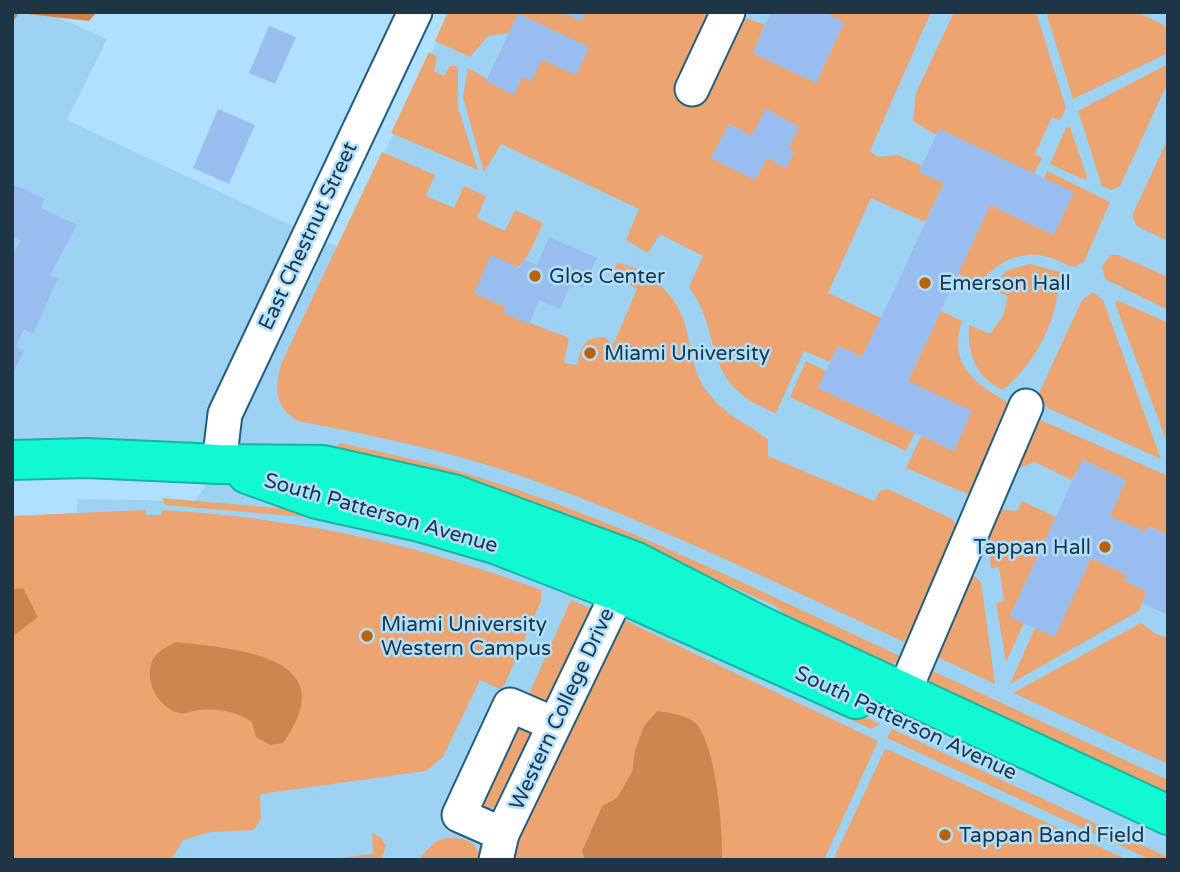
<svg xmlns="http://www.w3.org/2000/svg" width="1180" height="872" font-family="'Varela Round',sans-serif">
  <rect width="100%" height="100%" fill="#b0e0ff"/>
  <path fill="#9dd2f3" d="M12 12 55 16 107 39 67 120 339 248 451 12H1168V860H12V516L77 513V499L195 501 219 465 12 460Z"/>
  <g fill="#eca470" fill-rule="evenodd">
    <path d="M448 12H562L581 21 585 12C640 12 715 3 765 25L753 53 816 83 844 23 823 12H931L870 151 878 157 898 155 922 166 919 172 944 183 925 222 871 198 828 293 881 318 862 357 838 346 830 362 804 351 776 413C698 383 726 339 689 287L703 256 660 234 648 253 626 240 639 209 501 144 484 172 463 97 468 68 514 94 522 77 531 80 542 59 576 75 589 47 518 14 509 33 488 36 470 57 435 41ZM766 109 799 127 788 149 794 152 786 168 767 158 755 180 711 158 729 124 752 136Z"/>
    <path d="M954 12H1036L1066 108 1060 120 1052 117 1035 154 1042 158 1034 174 939 129 936 135 913 121 916 93Z"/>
    <path d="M1046 12H1137L1168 27V53L1073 99Z"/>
    <path d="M429 52 437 57 434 71 444 76 450 66H456L458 70V108L478 170 391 133Z"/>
    <path d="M1168 64V82L1120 186 1112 190 1102 186 1078 111Z"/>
    <path d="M1070 127 1087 177 1085 180 1050 164 1066 128Z"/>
    <path d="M1168 138V241L1137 226 1132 216Z"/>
    <path d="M382 152 435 175 426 196 454 208 464 186 486 196 477 218 505 231 515 210 543 223C522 272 521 268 474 293L506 307 504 313 569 338 564 363 577 365C581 347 584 336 605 337L613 345 637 289 612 274 617 263C648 268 676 294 685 324 691 346 692 371 706 390 725 417 746 421 768 440V456L874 501 881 490 888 489 952 519 958 530 909 644C779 585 650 520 515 474 445 450 371 435 298 421 274 408 274 386 282 362Z"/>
    <path d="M1047 171 1110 202 1084 262 1074 267C1065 265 1057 259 1048 257 1020 249 997 263 979 283L958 274 990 205 1054 235 1044 178Z"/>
    <path d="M1111 255H1118L1168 277V307L1164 308 1105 279 1102 266Z"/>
    <path d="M1030 264 1060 272C1058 318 1039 360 1003 390 976 378 967 354 969 325L990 334 1003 316 1008 297 989 287 1008 270Z"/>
    <path d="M1093 292 1103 300 1161 459 1048 408 1040 399V391L1082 300Z"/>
    <path d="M1117 300 1168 323V445L1115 303Z"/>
    <path d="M941 311 962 321C947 367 978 385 1011 404L974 492 968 494 906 468 921 436 954 451 908 381Z"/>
    <path d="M806 361 826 371 818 388 915 433 906 451 790 397Z"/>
    <path d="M1036 418 1168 476V535L1148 526 1145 532 1110 516 1126 480 1083 460 1072 480 1035 462 1016 469Z"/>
    <path d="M340 443C391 454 441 465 490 481 632 526 767 595 902 657L887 668 818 640 774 605 561 512 474 483 336 448Z"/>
    <path d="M162 498 308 511 305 517 165 505Z"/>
    <path d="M1022 501 1056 517 1010 616 1024 623 1006 662 996 603 1004 601 999 567 991 568 988 539 1000 509 1017 511Z"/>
    <path d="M146 510V515H161L163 510C294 518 418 544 541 590V601L505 684 500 689 480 680 443 757 426 771 260 794 261 819 254 830 211 832 183 840 171 860H12V516Z"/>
    <path d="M1091 558 1127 575 1124 581 1147 591 1139 611 1010 684 1035 628 1055 636Z"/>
    <path d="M969 576H974L981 582 995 684 931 654Z"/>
    <path d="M571 600 596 611 497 807 488 808 481 801Z"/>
    <path d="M629 617H647L880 724 871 729Z"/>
    <path d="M622 619 878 741 824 860H722L709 750 693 721 678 715 635 750 632 772 617 799 602 806 582 851 585 860H506Z"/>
    <path d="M1141 623 1156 634 1168 638V764L1013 693Z"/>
    <path d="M926 668 1168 780V803L928 683Z"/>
    <path d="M892 729 1168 857V860H1151L887 738Z"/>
    <path d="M885 749 889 750 1128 860H833Z"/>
    <path d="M372 833 381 838 386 846 381 860H323L373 854Z"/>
    <path d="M446 838C464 838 477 839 480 860H418L435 842Z"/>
  </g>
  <g fill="#cf864e">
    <path d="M12 12H97L89 21 19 13 12 23Z"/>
    <path d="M23 588 38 617 12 637V589Z"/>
    <path d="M176 642C236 649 346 655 283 743L270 745 256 737 252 722C238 712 217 708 200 710 193 710 185 715 179 713 163 709 151 692 150 677 149 656 159 651 176 642Z"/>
    <path d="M657 711C669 713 684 714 694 722 716 739 723 832 722 860H585L582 851 602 806 617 798 632 772 635 750 644 726Z"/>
  </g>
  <g fill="#98bdef">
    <path d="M562 12H585L581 21Z"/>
    <path d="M771 12H823L844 22 816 83 753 53Z"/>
    <path d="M518 14 589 47 576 75 542 59 531 81 522 77 514 95 486 81Z"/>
    <path d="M269 26 296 37 275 84 249 73Z"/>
    <path d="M218 109 255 125 229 184 193 168Z"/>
    <path d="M766 109 799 127 788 149 794 152 786 168 767 158 755 180 711 158 729 124 752 136Z"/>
    <path d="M939 129 1074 192 1054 235 990 205 958 274 908 381 972 411 954 451 818 388 838 346 862 357 881 318 944 183 919 172Z"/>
    <path d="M12 184 45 199 41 208 77 225 50 275 58 278 33 334 24 329 16 347 24 351 12 375V257L21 240 12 236Z"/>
    <path d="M549 237 597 258 583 288 571 283 560 309 539 300 529 324 503 313 506 307 474 293 491 255 520 268 524 259 537 265Z"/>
    <path d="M1082 460 1126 480 1110 516 1145 532 1147 526 1168 535V615L1142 603 1147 591 1124 581 1127 575 1091 558 1055 637 1010 617Z"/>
  </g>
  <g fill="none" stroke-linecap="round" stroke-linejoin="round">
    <defs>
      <g id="minor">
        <path d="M692 89 728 12"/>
        <path d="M219 464 225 414 415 12"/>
        <path d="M904 692 1026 406"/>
        <path d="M502 834 459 815 510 705 554 724"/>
        <path d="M496 860 502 834 629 570"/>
      </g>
      <g id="highway">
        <path d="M12 460 86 458 219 464 323 465 453 494 634 561 761 626 1168 815"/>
        <path d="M247 474 317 499 420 522 495 544 618 592 856 699"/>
      </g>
    </defs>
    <use href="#minor" stroke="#215e7f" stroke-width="37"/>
    <use href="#highway" stroke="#15b5a1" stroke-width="42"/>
    <use href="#minor" stroke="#fff" stroke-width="33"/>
    <use href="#highway" stroke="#10f9d3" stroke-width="38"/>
  </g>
  <g fill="#bc6301" stroke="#b0e0ff" stroke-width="2.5">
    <circle cx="535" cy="276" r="7"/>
    <circle cx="925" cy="283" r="7"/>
    <circle cx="590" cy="353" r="7"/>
    <circle cx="1105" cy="547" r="7"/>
    <circle cx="367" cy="636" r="7"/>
    <circle cx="945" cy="835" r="7"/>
  </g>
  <g text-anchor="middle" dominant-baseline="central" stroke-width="5" stroke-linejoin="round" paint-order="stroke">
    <g font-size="21" fill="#1d3645" stroke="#b0e0ff">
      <text transform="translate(308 236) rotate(-65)">East Chestnut Street</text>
      <text transform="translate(381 513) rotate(16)">South Patterson Avenue</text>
      <text transform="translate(562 709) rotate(-65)">Western College Drive</text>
      <text transform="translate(906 723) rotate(25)">South Patterson Avenue</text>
    </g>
    <g font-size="21" fill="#1d3645" stroke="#b0e0ff" text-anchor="start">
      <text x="549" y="276">Glos Center</text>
      <text x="939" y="283">Emerson Hall</text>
      <text x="604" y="353">Miami University</text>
      <text x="1091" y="547" text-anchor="end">Tappan Hall</text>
      <text x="381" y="624">Miami University<tspan x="381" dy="24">Western Campus</tspan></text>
      <text x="959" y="835">Tappan Band Field</text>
    </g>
  </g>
  <rect width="1180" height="872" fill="none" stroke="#1d3645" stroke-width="28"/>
</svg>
